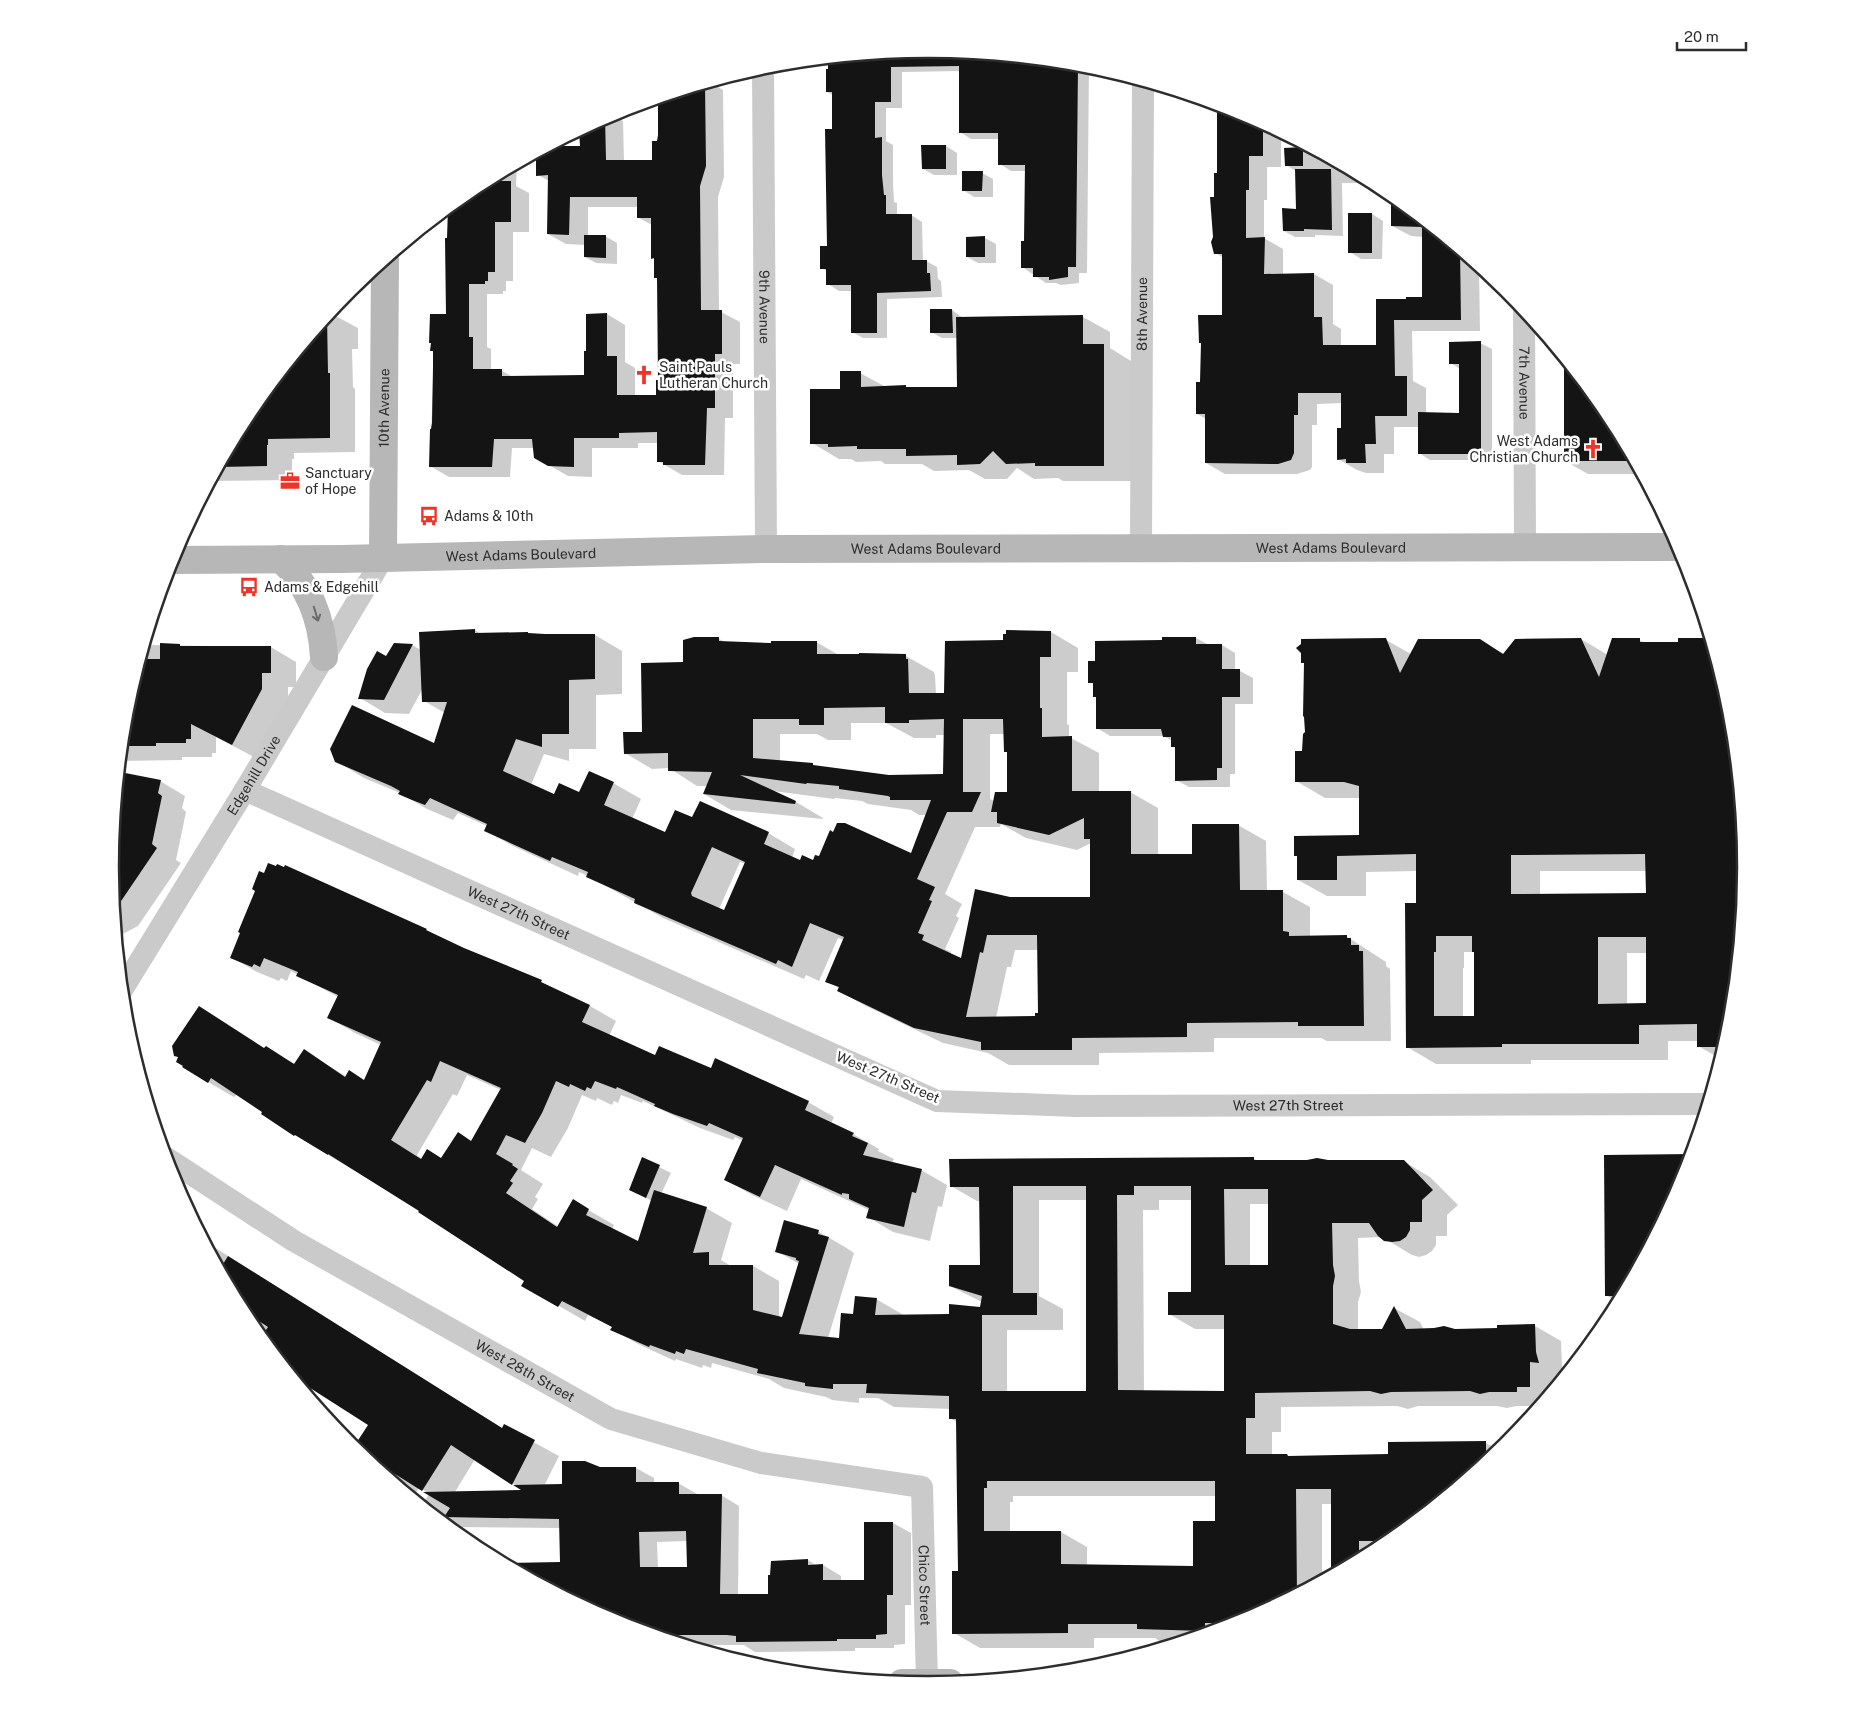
<svg xmlns="http://www.w3.org/2000/svg" width="1857" height="1734" font-family="'Public Sans',sans-serif">
  <rect width="100%" height="100%" fill="#fff"/>
  <g fill="#0003" fill-rule="evenodd">
    <path d="M928 49 1089 65 1087 273H1079V283L1061 285 1056 283H1046L1022 267 1025 242 1026 171H1011L1000 164 999 139H971L960 132V71L902 72V108H886V141L893 145V182L894 202 897 203V215H911L922 222 923 261H926L937 267 938 279 941 281 942 297 887 299V338H863L852 332V291H839L828 284V272L822 268 828 248 834 130 833 95 827 92 829 59Z"/>
    <path d="M710 82 723 90 724 177 718 197 719 311 740 322V364H733V418H725L724 475H682L658 461V443H638V448H592V477L568 476 535 457 534 448H512L510 477H449L430 466 434 352 432 351V343L447 315 449 207 474 186 517 164 516 186 529 193V232H513V281H506V291H503V294H487V347L491 349V371H502L513 377 585 376 607 314 625 325V362L635 368V396H657L659 381 658 279 656 278 655 260 652 258V225L639 218 638 207H588V236H605L617 243V264L596 263 585 257V245L566 244 548 234 549 181 538 175 581 147 580 130 611 114 623 121 624 161H653L658 142 660 102 653 100Z"/>
    <path d="M1227 107 1242 111 1281 132V167H1267V200H1264V238L1283 249V275L1314 274 1333 285V324L1341 329V347L1378 346V301L1424 298V237L1411 236 1392 226V194L1474 261V266L1479 268 1480 331H1412L1413 381 1426 388V414H1460V369L1451 363 1480 343 1492 349V460H1430L1419 453V427H1394V454H1384V473H1366L1357 470 1338 459 1343 429V403L1317 404V425H1312V467L1310 470 1297 474H1225L1206 463V419L1197 414 1201 383 1202 344 1200 343 1223 316 1224 258 1215 253V199Z"/>
    <path d="M946 146 957 153V175H934L923 169Z"/>
    <path d="M1311 148 1376 183H1342L1343 236 1315 235V237H1295L1284 231 1298 210 1296 171 1286 165V149Z"/>
    <path d="M982 173 993 179V197H974L963 190Z"/>
    <path d="M1350 214H1372L1383 221 1382 259H1361L1350 252Z"/>
    <path d="M985 238 996 244V263H978L967 257Z"/>
    <path d="M952 310 963 318 1083 317 1110 332V348L1131 361V481H1063L1058 478 1034 479 1017 468 1007 479H985L969 470 934 471 922 464H885L881 461 856 462 851 459H839L812 443 841 390 860 373 886 387 958 389 957 338H942L931 332Z"/>
    <path d="M330 313 358 328V349H352L353 387 355 389V452L294 453V459H292V480L212 481 248 412 293 358V365L310 358V337Z"/>
    <path d="M1565 366H1571L1609 413 1642 474H1588L1565 461Z"/>
    <path d="M475 630 481 634 595 635 622 651V694L596 695V749H569V761L544 754 531 785 554 795 580 794 613 783 641 799 632 819 666 834 693 819 768 833 795 849 792 858 800 862 912 854 927 815H919L911 810 868 804 862 801 835 798 834 799 773 791 796 802 823 818V819L731 810 704 794 708 786H697L669 768 652 769 625 753 643 733 684 663 719 639 725 642 772 644 816 642 839 655 906 656 934 672 935 676 936 694H946L1004 641 1051 632 1078 648V672H1067V724L1069 725V737L1099 753V792H1130L1158 808V855H1193L1238 825 1266 841 1267 892H1283L1310 907V937L1346 936 1386 962V966L1390 969 1391 1041H1327L1321 1038H1214V1052L1099 1053V1065H1009L988 1053 943 1043 866 1006 839 991 840 989 827 981 844 940 838 938 819 981 806 975 804 979 663 918 588 876 579 872 578 876 513 846 486 831 487 826 458 813 453 820 427 809 400 793 364 778 336 761 434 745 445 713 424 701 423 688 409 714 385 713 360 698 387 658 412 645 421 650 420 634ZM851 723H886L914 738H936V735H945L944 776H889L815 766 813 765 780 762V734H817L828 740H851ZM990 734H1005V751L1008 753V793L994 801 990 799ZM1001 824 1026 838 1077 850 1091 843V898H1010L961 960 950 954 951 952 945 949 959 918 956 916 962 904 945 894 975 827H1000ZM740 862 746 864 724 912 719 909ZM1015 950H1039V1015L1037 1018H996L1007 967H1011Z"/>
    <path d="M1196 638 1209 645H1222L1235 653V671H1240L1253 678V704H1235V774H1230V787H1189L1176 780V748L1172 746V741L1164 736H1110L1097 728V698L1095 696V685L1090 682 1096 662 1164 641V639Z"/>
    <path d="M1581 639 1608 655 1639 640 1645 643H1679L1710 639 1731 708 1747 867 1731 1027 1721 1059 1698 1046V1041H1668V1060H1531V1064H1436L1407 1047 1417 905V871L1366 872V896H1327L1298 880V856L1361 837V798H1325L1296 781 1306 733 1305 664 1302 662 1386 640 1411 654 1479 640 1504 654ZM1540 871H1647V895H1540ZM1464 952H1475V1017H1463V968H1464ZM1627 953H1648V1004L1627 1005Z"/>
    <path d="M145 645 271 647 296 662V687H288V704L258 759 216 737V753H212V757H182V760L121 761 126 707Z"/>
    <path d="M119 773 160 781 185 796 182 808 186 812 176 860 181 863 138 926 117 937 110 867Z"/>
    <path d="M335 889 426 930 464 949 541 982 559 992 590 1006 616 1021 609 1036 656 1057 711 1070 808 1102 834 1117 831 1124 853 1134 879 1149 878 1151 894 1159 892 1163 921 1170 947 1185 942 1207 938 1206 930 1241 893 1232 868 1217 869 1210 801 1179 787 1211 752 1195 726 1180 743 1141 735 1137 733 1140 700 1128 643 1101 642 1103 621 1095 618 1103 614 1101 612 1105 597 1098 596 1101 582 1095 568 1128 551 1157 532 1148 521 1170 543 1184 535 1197 538 1199 532 1209 559 1227 573 1201 614 1225 612 1230 639 1243 652 1201 631 1190 643 1159 671 1173 661 1194 706 1208 732 1223 721 1260 731 1266H753L779 1281V1317L783 1318 799 1264 777 1251 785 1222 819 1232 845 1247 854 1253 828 1338 840 1339 855 1315 876 1299 902 1314V1316H950L981 1308 982 1302 950 1286 981 1266V1201H977L951 1186 1254 1159 1259 1161H1403L1430 1177 1458 1205 1447 1215V1236H1436V1245L1432 1251 1426 1255 1419 1257 1412 1255 1382 1237 1358 1238 1359 1281 1361 1292 1358 1302V1330H1383L1394 1308 1420 1322 1424 1330H1499L1535 1326 1561 1341 1562 1368 1564 1376 1556 1377V1386L1539 1406H1516L1507 1408 1497 1406H1418L1408 1409 1397 1406 1281 1407V1432H1272V1455H1287L1291 1457 1389 1456 1486 1443 1500 1451 1383 1548 1333 1574V1504H1322V1580L1241 1623 1172 1644H1164L1155 1638H1094V1648H980L954 1633 959 1572 957 1422 951 1419V1409L894 1407 878 1398H859V1403L832 1400 826 1397 784 1388 769 1379 712 1363 711 1368 703 1365 702 1368 676 1359 675 1361 638 1344 612 1329 613 1327 588 1315 585 1321 523 1285 526 1281 420 1210 295 1135 237 1094 234 1097 208 1082 200 1008 265 1049 295 1064 304 1051 347 1077 365 1081 381 1045 355 1033 329 1018 338 997 291 971 287 981 281 978 279 981 257 972 231 957ZM467 1075 501 1090 472 1142 442 1159H422L417 1155 453 1094 457 1096ZM1039 1200H1087L1088 1392H1007V1330H1063V1309L1039 1296ZM1159 1200H1192V1293L1169 1314 1195 1329H1225L1226 1393 1144 1392 1143 1210H1159ZM1250 1204H1269V1266H1250ZM1013 1496H1216V1522L1194 1567 1087 1566V1547L1061 1532H1010V1502H1013Z"/>
    <path d="M1605 1156H1692L1684 1180 1612 1315V1299L1606 1295Z"/>
    <path d="M206 1242 503 1429 504 1426 559 1456 544 1486 564 1485 600 1468H636L654 1478V1483H678L697 1494V1495H721L739 1506 738 1596H769L808 1560 817 1566 823 1565 841 1576V1581H865V1523H893L911 1533V1605H905V1644L894 1645V1648H855V1651L755 1652 744 1645H688L615 1623 561 1563 560 1528 449 1527 423 1506 429 1493 419 1488 413 1497 354 1449 370 1425 293 1376 248 1321ZM475 1459 526 1492H455ZM688 1541V1568H658L657 1542Z"/>
  </g>
  <g fill="#141414" fill-rule="evenodd">
    <path d="M928 49 1078 64 1076 267H1068V277L1049 280V277H1033V268H1021V241H1024L1025 165H998V133H959V66L891 67V102H875V138L882 137V175L884 195H886V214H912V260H927V273H930L931 291 877 293V333H851V285H826V269H820V246H827L825 129H832V92H826V69H828V59Z"/>
    <path d="M705 84 706 166 700 186 701 310H722V354H715V408H707L705 465H663V462H657V432L619 433V438H574V467L548 466 534 458 532 439H494L492 467H429L430 429H431L432 423 433 367V351H430L431 343H429L430 314H446L445 238H447L448 208 474 186 484 181H511V222H495V272H488V281H485V284H469V337H473V369H502V376L584 375V351H586V314L607 313V356H617V395H656V380H658L657 278H654V258L651 259V218H637V197H570L569 235 547 234 548 175 536 176V153L550 146H580L579 130 605 117 606 160H652V141H657L658 135V98Z"/>
    <path d="M1217 107H1229L1242 111 1263 122V156H1249V190H1246V238L1265 237 1264 274 1314 273V317H1322L1323 345H1376V299H1406V297H1422V227L1391 226V193L1460 250 1461 320H1394L1395 376H1407V416H1375L1376 444H1365L1366 463H1346V459L1337 460V428H1341V393H1298V415H1294V453L1291 460 1278 464 1205 463V414H1196V382H1200L1201 343H1199L1198 315H1222V254H1214L1211 242 1213 237 1210 197H1214V173H1217Z"/>
    <path d="M921 145H946V169H922Z"/>
    <path d="M1303 147V166H1285L1284 148Z"/>
    <path d="M1295 169H1331L1332 230 1304 229V231H1283L1282 208 1296 209Z"/>
    <path d="M962 171H983L982 191H962Z"/>
    <rect x="1348" y="213" width="24" height="40"/>
    <path d="M584 235H606V258L584 257Z"/>
    <path d="M985 236V257H966V237Z"/>
    <path d="M930 309H952L953 333H930Z"/>
    <path d="M1083 315V344H1104V466H1035V463L1006 464 993 451 980 464 957 465V455L906 456V449H857V446L828 447V444H810V389H840V371H861V387L906 385V387H957L956 317Z"/>
    <path d="M327 317 328 373H330V438L268 439V445H267V466L219 467 248 412Z"/>
    <path d="M1481 341V454H1418V412L1459 413V364H1449V342Z"/>
    <path d="M1564 358 1609 413 1627 447V461H1564Z"/>
    <path d="M475 629V633L528 632V633L545 634H595V679L569 680V734H542V747L516 739 503 771 554 794 559 783 579 792 589 771 614 782 604 805 665 832 675 810 692 817 700 801 769 832 764 844 800 860 802 855 813 860 815 855 819 856 830 830 833 832 837 823H845L911 853 931 800H890V797L888 796 839 789V786L807 783 806 784 740 775 796 801 795 804 703 794 712 772 668 771V753L624 754 623 732H642L641 663 683 662V640L694 637H719V641L771 643V641H817V654H859V653L906 654V659H908L909 693H944L945 641 1003 640V634H1006V630L1051 631V657H1040V708H1042V737L1072 736V791H1131V854H1192V824H1239L1240 890H1283V931L1289 932V936L1347 935V938H1351V945H1359V951H1363L1364 1026H1298V1022L1187 1023V1037L1072 1038V1050H981V1042L914 1028 837 991 839 987 825 982 844 937 810 923 792 967 778 960 776 964 634 903 635 899 586 877 588 872 552 857 550 861 484 831 487 824 430 798 425 805 412 800 398 794 400 791 391 786 335 762 330 749 352 705 434 743 447 702H422L419 632ZM885 707V723H909V720L944 719 943 774 889 775 813 765V763L753 758V719H799V725H824V708ZM963 719H1003L1004 752H1007V792H995L991 812H997V823L1049 835 1084 818V839H1090V897H1010L975 889 961 958 922 940 924 935 918 933 932 901 929 900 935 887 917 879 947 812H972L981 792H963ZM712 847 745 862 724 910 692 896 691 893ZM987 935H1037L1038 1013H1035V1016L966 1017 980 952 983 953Z"/>
    <path d="M1162 637H1196V644H1222V669H1240V697H1222V768H1217V780L1175 781V747H1171V737H1163L1161 729H1096V697H1093V683H1088V661H1095V641L1162 640Z"/>
    <path d="M1386 638 1400 673 1418 639H1480L1503 654 1515 639 1581 638 1599 677 1612 638H1640V642H1678V638H1710L1731 708 1747 867 1731 1027 1725 1047H1697V1024L1639 1025V1044H1502V1047L1406 1048 1405 903H1416V854L1337 856V880H1297V856H1294V836L1359 835V786L1344 782H1295V751H1302L1303 734 1305 732 1304 717 1303 716 1304 663H1301V653L1296 648 1301 644V639ZM1645 854 1646 893 1511 894V855ZM1436 936H1472V952H1474V1016H1434V952H1436ZM1598 937H1646V1003L1598 1004Z"/>
    <path d="M160 643 180 644V646H271V673H262V689L232 745 191 724V739H186V743H156V746H128V699L140 659H160Z"/>
    <path d="M394 643 413 644 384 700 358 699 367 669 377 651 386 656Z"/>
    <path d="M120 772 161 780 158 793 162 796 152 844 157 848 115 910 110 867Z"/>
    <path d="M268 863 276 866 277 864 284 867 285 865 336 888 427 929 426 930 464 948 542 980 541 982 590 1005 582 1022 655 1055 659 1046 711 1068 715 1058 809 1101 805 1110 854 1133 852 1136 868 1143 863 1155 922 1169 916 1193 912 1192 904 1227 866 1218 869 1208 849 1199V1194L842 1193V1195L775 1165 760 1197 724 1180 743 1138 709 1123 707 1126 673 1114 654 1106 655 1104 617 1087 616 1089 595 1081 591 1089 587 1087 585 1091 570 1084 569 1087 556 1081 542 1113 525 1143 506 1135 496 1154 513 1164 512 1165 518 1169 510 1181 513 1183 506 1193 557 1227 573 1199 589 1209 586 1215 638 1241 654 1190 707 1207 693 1253 709 1252V1265H753V1310L782 1317 799 1261 796 1260V1258L775 1252 784 1220 819 1230 818 1234 829 1237 799 1334 839 1338 841 1313 853 1314 855 1296 877 1298 875 1315 949 1314V1304L980 1307 982 1296 949 1286V1265H980L979 1187H950L949 1159 1254 1157V1160H1307L1317 1158 1328 1160H1404L1433 1190 1422 1200V1222H1410V1230L1406 1237 1400 1241 1392 1242 1384 1241 1378 1236 1369 1223H1332L1333 1265 1335 1276 1333 1286V1324L1350 1329H1382L1394 1306 1406 1329 1434 1328 1444 1326 1455 1329 1497 1328V1325L1535 1324 1536 1352 1539 1363 1530 1362V1387H1517V1392H1489L1480 1394 1470 1391 1391 1392 1381 1394 1370 1391 1255 1393V1418H1246V1454H1287L1288 1456 1388 1454V1442L1486 1441V1463L1397 1536H1380V1541H1359V1560L1331 1575V1489H1296L1297 1594 1241 1623H1205V1631L1137 1629V1624H1068V1633L952 1634V1571H958L957 1501 956 1419H949V1396L866 1393 867 1384H833V1389L805 1386V1383L757 1373 758 1369 686 1349 684 1354 676 1351 675 1354 650 1345 649 1347 610 1330 612 1327 562 1301 558 1307 521 1286 524 1281 418 1212 419 1211 328 1154V1155L295 1135 294 1136 261 1114 262 1112 211 1078 208 1083 182 1067 183 1066 176 1062 178 1057 174 1056 172 1046 199 1006 264 1048 266 1046 294 1064 304 1049 345 1077 349 1070 364 1080 381 1042 327 1018 338 995 296 976 298 972 264 958 260 967 254 964 252 967 230 958 240 933 238 932 255 891 252 889 259 871 264 873ZM440 1061 501 1088 471 1141 458 1132 441 1158 427 1149 421 1159 391 1140 427 1080 431 1082ZM1013 1186H1086V1391H982V1315H1037V1293H1013ZM1134 1186H1191V1292H1168V1315H1224V1391L1118 1390 1117 1195H1134ZM1224 1189H1268V1265H1225ZM987 1481H1215V1521H1193V1566L1061 1564V1531H984V1488H987Z"/>
    <path d="M1692 1154 1684 1180 1623 1296H1605L1604 1155Z"/>
    <path d="M642 1157 660 1165 646 1198 629 1190Z"/>
    <path d="M228 1256 502 1428 504 1424 535 1440 512 1485 451 1445 422 1491 395 1474 391 1479 353 1448 368 1425 296 1379 261 1337 268 1327 242 1310 220 1269Z"/>
    <path d="M562 1461H585L600 1467H636V1482H679V1494H722L720 1594H768V1575H770L771 1561 808 1559V1565L823 1564V1580H864V1522H893V1595H887V1634L876 1635V1639H837V1641L736 1642V1636L727 1635H668V1639L615 1623 503 1563 560 1562 559 1519 444 1517 450 1508 423 1492 521 1490 513 1485 562 1484ZM686 1531 687 1567H640L639 1532Z"/>
  </g>
  <g fill="none" stroke-linecap="round" stroke-linejoin="round">
    <g stroke="#cacaca" stroke-width="22">
      <path id="s1" d="M763 66 766 549"/>
      <path id="s2" d="M1524 309 1525 546"/>
      <path id="s3" d="M1141 548 1143 81"/>
      <path id="s4" d="M245 790 937 1101 1076 1106 1708 1104"/>
      <path id="s5" d="M122 990 245 790 383 558"/>
      <path id="s6" d="M165 1157 294 1241 611 1419 761 1463 922 1487 927 1683"/>
    </g>
    <g stroke="#b7b7b7" stroke-width="28">
      <path id="s7" d="M383 558 385 259"/>
      <path d="M281 559C308 584 322 619 324 657"/>
      <path id="s8" d="M171 560 342 559 766 549 1681 547"/>
      <path d="M902 1683H950"/>
    </g>
  </g>
  <defs><path id="oneway-shaft" d="M-6 0H5M1.5-3L5.5 0L1.5 3" fill="none" stroke-width="1.6" stroke-linecap="round" stroke-linejoin="round" transform="scale(1.25)"/></defs>
  <use stroke="#6b6b6b" href="#oneway-shaft" transform="translate(316 614) rotate(73)"/>
  <defs>
    <symbol id="church-bare" viewBox="-9 -9 18 18"><path d="M-1.2-6h2.4v3.5h3.3v2.4h-3.3V6h-2.4V-.1h-3.3v-2.4h3.3Z" fill="#ec3428" stroke="#fff" stroke-width="2.5" paint-order="stroke"/></symbol>
    <symbol id="office-bare" viewBox="-9 -9 18 18"><path d="M-6-3h4V-5.5h4V-3h4V5H-6ZM-1-4.5V-3h2v-1.5ZM-6 0V1H6V0Z" fill="#ec3428" stroke="#fff" stroke-width="2.5" paint-order="stroke"/></symbol>
    <symbol id="bus-bare" viewBox="-9 -9 18 18"><path d="M-5-6H5V4H4V6H2V4H-2V6H-4V4H-5ZM-3.5-4V0h7V-4ZM-3.5 1.2v1.5H-2V1.2ZM2 1.2v1.5H3.5V1.2Z" fill="#ec3428" stroke="#fff" stroke-width="2.5" paint-order="stroke"/></symbol>
  </defs>
  <g fill-rule="evenodd">
    <use href="#church-bare" x="630" y="361" width="28" height="28"/>
    <use href="#church-bare" x="1579" y="435" width="28" height="28"/>
    <use href="#office-bare" x="276" y="467" width="28" height="28"/>
    <use href="#bus-bare" x="415" y="502" width="28" height="28"/>
    <use href="#bus-bare" x="235" y="573" width="28" height="28"/>
  </g>
  <g text-anchor="middle" dominant-baseline="central" stroke-width="5" stroke-linejoin="round" paint-order="stroke">
    <g font-size="14" fill="#2d2d2d" stroke="#fff">
      <text stroke="none"><textPath href="#s1" startOffset="241">9th Avenue</textPath></text>
      <text stroke="none"><textPath href="#s3" startOffset="234">8th Avenue</textPath></text>
      <text stroke="none"><textPath href="#s2" startOffset="74">7th Avenue</textPath></text>
      <text stroke="none"><textPath href="#s7" startOffset="150">10th Avenue</textPath></text>
      <text stroke="none"><textPath href="#s8" startOffset="1160">West Adams Boulevard</textPath></text>
      <text stroke="none"><textPath href="#s8" startOffset="755">West Adams Boulevard</textPath></text>
      <text stroke="none"><textPath href="#s8" startOffset="350">West Adams Boulevard</textPath></text>
      <text stroke="none"><textPath href="#s5" startOffset="252">Edgehill Drive</textPath></text>
      <text stroke="none"><textPath href="#s4" startOffset="300">West 27th Street</textPath></text>
      <text transform="translate(888 1077) rotate(23)">West 27th Street</text>
      <text stroke="none"><textPath href="#s4" startOffset="1110">West 27th Street</textPath></text>
      <text stroke="none"><textPath href="#s6" startOffset="419">West 28th Street</textPath></text>
      <text stroke="none"><textPath href="#s6" startOffset="935">Chico Street</textPath></text>
    </g>
    <g font-size="14" fill="#2d2d2d" stroke="#fff" text-anchor="start">
      <text x="659" y="367">Saint Pauls<tspan x="659" dy="16">Lutheran Church</tspan></text>
      <text x="1578" y="441" text-anchor="end">West Adams<tspan x="1578" dy="16">Christian Church</tspan></text>
      <text x="305" y="473">Sanctuary<tspan x="305" dy="16">of Hope</tspan></text>
      <text x="444" y="516">Adams &amp; 10th</text>
      <text x="264" y="587">Adams &amp; Edgehill</text>
    </g>
  </g>
  <path d="M0 0H1857V1734H0ZM119 867a809 809 0 1 1 1618 0a809 809 0 1 1-1618 0Z" fill="#fff" fill-rule="evenodd"/>
  <path fill="none" stroke="#2d2d2d" stroke-width="2.5" d="M119 867a809 809 0 1 1 1618 0a809 809 0 1 1-1618 0Z"/>
  <path d="M1677 42v8h69v-8" fill="none" stroke="#2d2d2d" stroke-width="2.5"/>
  <text x="1684" y="42" font-size="15" fill="#2d2d2d" stroke="#ffffff" stroke-width="4" paint-order="stroke">20 m</text>
</svg>
